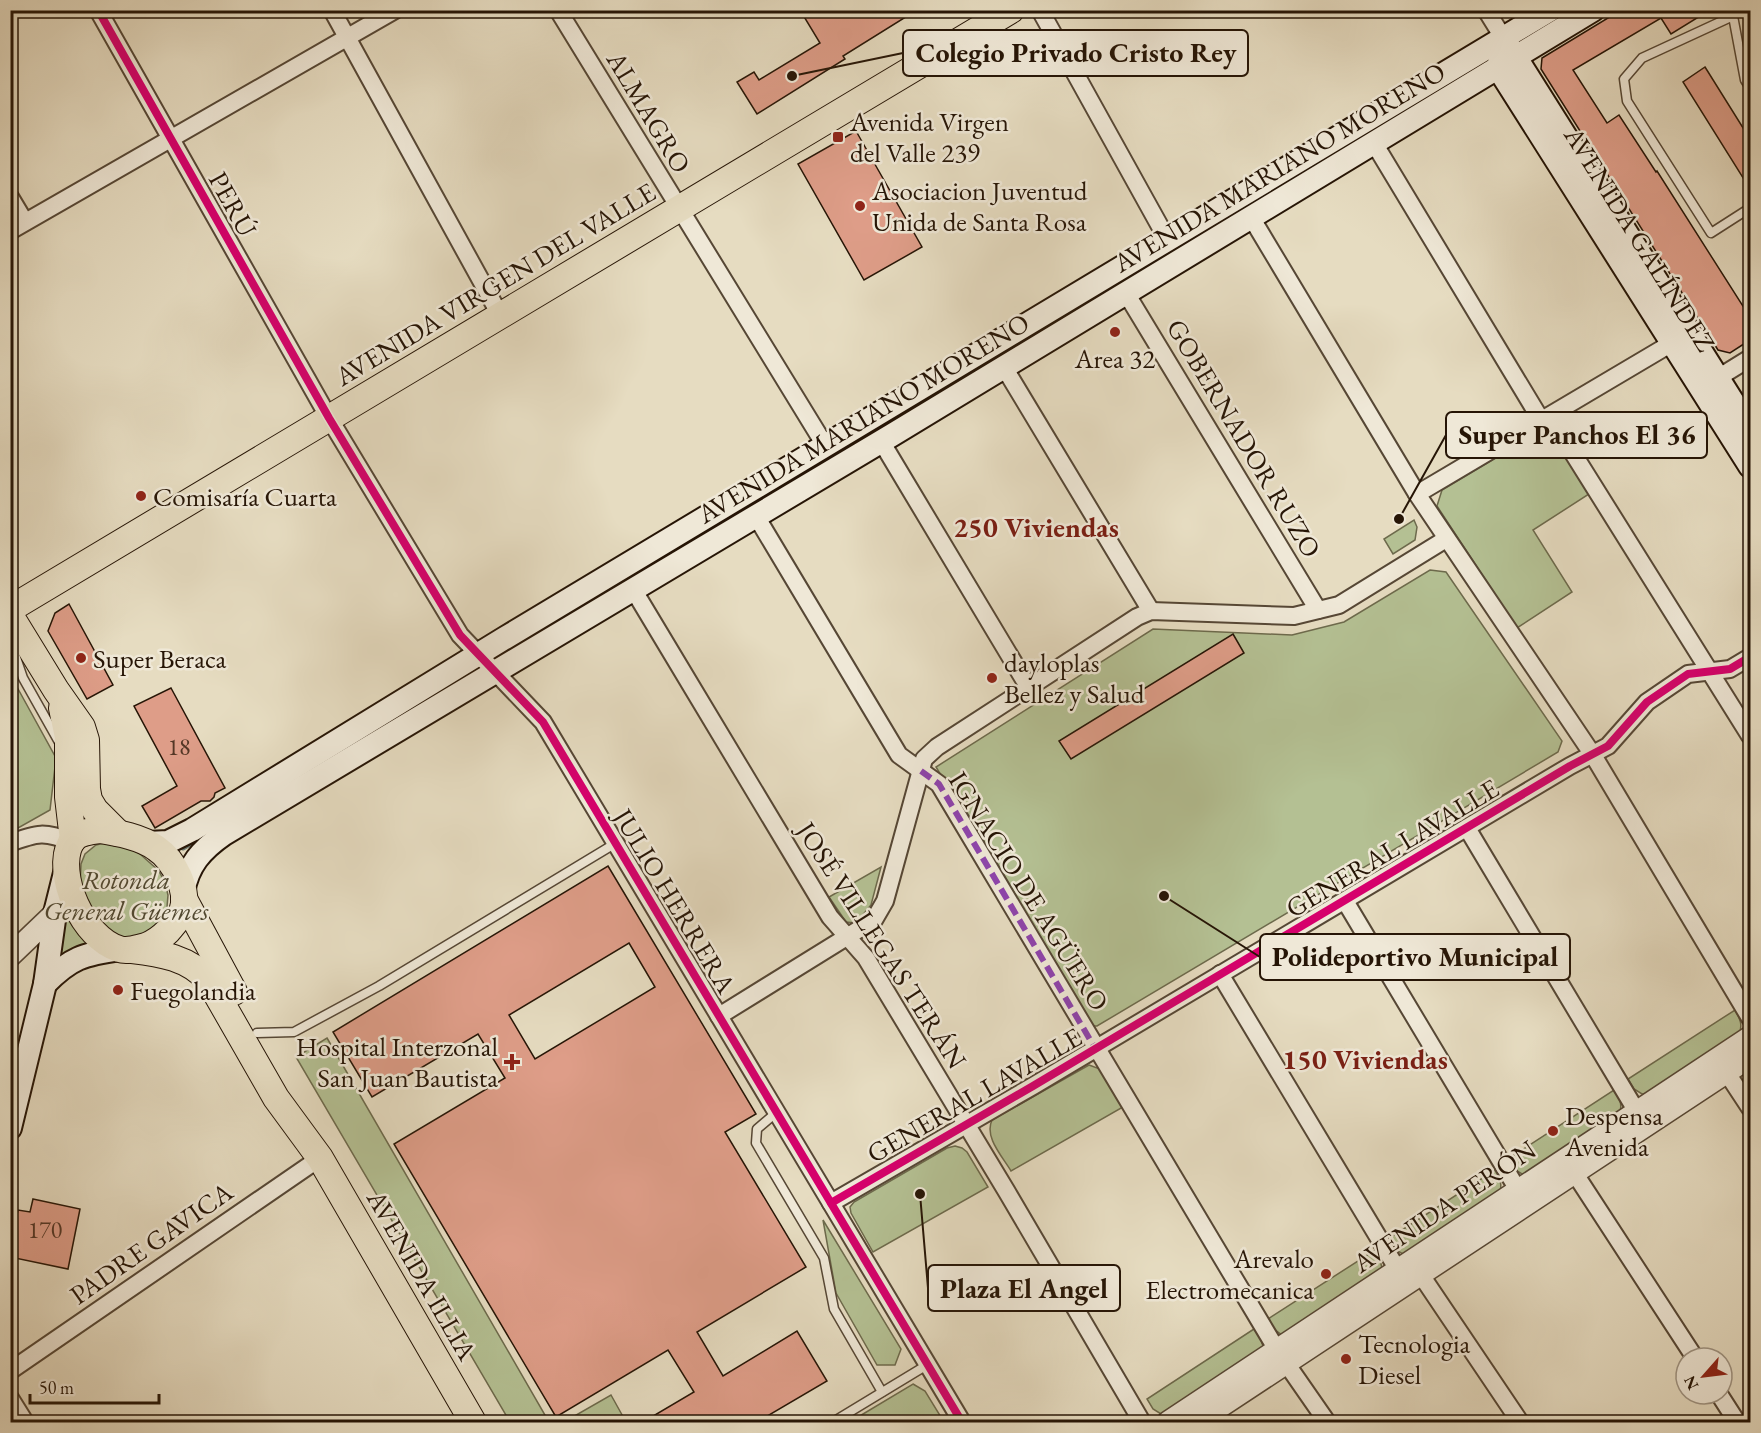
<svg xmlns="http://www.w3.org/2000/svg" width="1761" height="1433" font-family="'EB Garamond',serif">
  <rect width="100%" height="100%" fill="#e6dcc1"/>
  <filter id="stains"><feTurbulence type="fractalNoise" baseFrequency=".00333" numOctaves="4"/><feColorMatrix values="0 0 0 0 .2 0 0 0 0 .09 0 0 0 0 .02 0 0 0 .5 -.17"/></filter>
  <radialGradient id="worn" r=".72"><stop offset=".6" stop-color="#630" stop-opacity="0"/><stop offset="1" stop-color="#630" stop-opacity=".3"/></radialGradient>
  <g fill="#b4c093" stroke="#6d6a4c" stroke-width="1.5">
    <path d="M1534 435 1548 438 1562 447 1589 494 1533 530 1572 592 1517 628 1437 506 1442 490Z"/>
    <path d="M1414 520 1417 527 1415 540 1393 554 1384 539Z"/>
    <path d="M1430 570 1446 572 1562 741 1558 752 1097 1026H1090L936 767 1153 629 1292 635 1344 622Z"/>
    <path d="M10 671 17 687 56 758 50 810 11 832Z"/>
    <path d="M108 842 128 847 140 854 159 871 165 883 168 895 167 907 158 926 142 936 123 938 97 925 80 886 81 864 85 854 96 845Z"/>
    <path d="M881 867 871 905 856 923 846 922 829 897Z"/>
    <path d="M66 906 96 945H81L59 956Z"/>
    <path d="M1735 1010C1740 1019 1743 1024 1739 1035L1653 1093 1642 1094 1634 1089 1628 1079Z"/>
    <path d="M327 1038 549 1422H510L296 1057Z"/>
    <path d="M1089 1065 1100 1069 1123 1107 1011 1171C1002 1156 984 1137 992 1120Z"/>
    <path d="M1614 1090C1620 1099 1623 1105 1619 1115L1532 1173 1522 1174 1514 1169 1508 1159Z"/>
    <path d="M955 1146 962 1148 967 1152 988 1187 873 1252 851 1213 850 1207 854 1202 947 1148Z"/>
    <path d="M1495 1170C1500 1179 1503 1185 1499 1195L1403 1254 1394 1249 1388 1239Z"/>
    <path d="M823 1220 901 1349 895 1365H877L836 1293Z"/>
    <path d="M1375 1250 1380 1260 1382 1268 1282 1335 1274 1329 1268 1319Z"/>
    <path d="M1257 1327 1263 1346 1259 1354 1171 1413 1161 1414 1153 1409 1147 1399Z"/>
    <path d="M913 1384 925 1391 944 1422H855L853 1420Z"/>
    <path d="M611 1395 626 1422H564Z"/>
  </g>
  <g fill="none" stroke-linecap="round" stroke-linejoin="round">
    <g stroke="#6a7870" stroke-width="5">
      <path d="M585 605 1340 150"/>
      <path d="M183 848 202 837"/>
    </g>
  </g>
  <g fill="#de9d88" stroke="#261506" stroke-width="1.5" fill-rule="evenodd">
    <path d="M800 10H917L843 56 845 59 757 114 737 82 754 72 759 80 820 43Z"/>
    <path d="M1621 10H1710L1671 34 1661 18 1573 70 1607 123 1619 115 1656 172 1657 171 1746 311 1750 308V340L1730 353 1718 350 1541 69 1542 58Z"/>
    <path d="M1705 67 1750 139V189L1683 82Z"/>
    <path d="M856 131 922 247 864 280 798 164Z"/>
    <path d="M69 604 113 685 87 699 48 631 55 613Z"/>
    <path d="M1233 634 1244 653 1071 759 1059 741Z"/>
    <path d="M171 688 225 788 215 793 214 797 210 801H201L155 828 142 806 177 786 134 706Z"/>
    <path d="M608 866 756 1114 725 1132 806 1267 697 1332 723 1376 797 1331 827 1381 757 1422H643L694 1392 668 1350 556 1417 394 1144 505 1078 478 1034 372 1097 333 1032ZM629 943 655 987 535 1059 509 1015Z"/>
    <path d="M33 1199 80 1209 68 1269 10 1257V1246L18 1210 30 1212Z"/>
  </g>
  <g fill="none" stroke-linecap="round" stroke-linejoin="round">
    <defs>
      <g id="service">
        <path d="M1750 88 1745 80 1733 16 1642 58 1624 79 1627 101 1711 233 1750 208"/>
        <path d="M10 640 23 678 59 742"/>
        <path d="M257 1033 294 1032 379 986 616 843"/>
        <path d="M777 1112 757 1129 756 1143 824 1258 834 1309 882 1392"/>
        <path d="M833 1422 927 1365"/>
      </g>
      <g id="minor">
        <path d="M98 10 329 418 460 635 543 722 962 1422"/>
        <path d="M332 10 500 315"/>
        <path d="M558 10 826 447"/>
        <path d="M1040 10 1167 239"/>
        <path d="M1486 10 1504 39"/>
        <path d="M1374 143 1541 420 1561 434 1750 736"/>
        <path d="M10 197 25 222"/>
        <path d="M1251 217 1417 494 1593 755 1750 1018"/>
        <path d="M10 231 395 10"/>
        <path d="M1126 293 1318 610"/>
        <path d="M1004 367 1151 611"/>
        <path d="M1708 384 1750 358"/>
        <path d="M881 441 1029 688"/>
        <path d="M1417 494 1672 343"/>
        <path d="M756 516 899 755 939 784 1277 1350 1327 1422"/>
        <path d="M633 589 830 917 866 958 1007 1192 1142 1422"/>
        <path d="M1467 828 1637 1112"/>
        <path d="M10 843C37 833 45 831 71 842"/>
        <path d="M1345 901 1518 1190"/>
        <path d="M1220 974 1398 1270 1421 1275 1520 1422"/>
        <path d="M719 1016 874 920 885 901 924 759 937 747 1137 617 1151 611 1294 616 1339 605 1446 539"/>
        <path d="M1721 1064 1750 1108"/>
        <path d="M1568 1163 1695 1358"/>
        <path d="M831 1203 1033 1086 1570 766 1608 746 1647 702 1688 674 1730 669 1750 657"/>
        <path d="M10 1371 320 1158"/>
        <path d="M1719 1394 1737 1422"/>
        <path d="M10 1398 25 1422"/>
      </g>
      <g id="tertiary">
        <path d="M10 956 55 913"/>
        <path d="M1168 1422 1750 1037"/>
        <path d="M1197 1422 1750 1057"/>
      </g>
      <g id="secondary">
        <path d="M1508 45 1750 429"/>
        <path d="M1501 55 1498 68 1750 466"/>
        <path d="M147 843 168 842 192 830 505 638 1550 10"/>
        <path d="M183 892C188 865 201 850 224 834L892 435 1593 10"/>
        <path d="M45 984C70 958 84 954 120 949"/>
        <path d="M10 1128 45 984 55 913 66 869"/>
      </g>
      <g id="primary">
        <path d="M10 609 1011 10"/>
        <path d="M10 615 56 690 82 727 86 740 87 789 89 800 95 810 118 833"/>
        <path d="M62 708 68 737V797L73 840"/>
        <path d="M100 830C118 833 141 837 156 848 174 860 190 891 182 912 179 919 173 925 168 931 162 937 154 943 146 946 137 948 128 952 119 949 84 939 54 875 71 842 76 833 91 831 100 830Z"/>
        <path d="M184 899 234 992"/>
        <path d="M132 950C160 953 190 958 209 981L276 1098 320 1158 473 1422"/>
      </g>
    </defs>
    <use href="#service" stroke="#564735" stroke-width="11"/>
    <use href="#minor" stroke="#564735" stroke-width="20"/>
    <use href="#tertiary" stroke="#564735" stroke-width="24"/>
    <use href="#secondary" stroke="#261506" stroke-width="26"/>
    <use href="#primary" stroke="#261506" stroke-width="28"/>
    <use href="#service" stroke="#efe8d7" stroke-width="8"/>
    <use href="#minor" stroke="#efe8d7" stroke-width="16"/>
    <use href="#tertiary" stroke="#efe8d7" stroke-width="21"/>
    <use href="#secondary" stroke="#efe8d7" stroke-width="22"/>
    <use href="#primary" stroke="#e6dcc1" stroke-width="26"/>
    <path stroke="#8e44ad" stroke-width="6" stroke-dasharray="12 6" stroke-linecap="butt" d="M921 771 939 784 1095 1048"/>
    <defs>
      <g id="cycleway">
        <path d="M98 10 329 418 460 635 543 722 962 1422"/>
        <path d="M831 1203 1033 1086 1570 766 1608 746 1647 702 1688 674 1730 669 1750 657"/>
      </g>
    </defs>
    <use href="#cycleway" stroke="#efe8d7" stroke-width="11"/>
    <use href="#cycleway" stroke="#d6006c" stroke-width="8"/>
  </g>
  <g fill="#8f2418" stroke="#efe8d7" stroke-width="2">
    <rect x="832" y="131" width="12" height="12" rx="3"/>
    <circle cx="860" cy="206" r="6"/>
    <circle cx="1115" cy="332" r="6"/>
    <circle cx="141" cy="496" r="6"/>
    <circle cx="81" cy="658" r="6"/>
    <circle cx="992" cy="678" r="6"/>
    <circle cx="118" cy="990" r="6"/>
    <path d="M509 1053h6v6h6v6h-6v6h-6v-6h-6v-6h6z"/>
    <circle cx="1553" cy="1131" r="6"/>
    <circle cx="1326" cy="1274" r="6"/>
    <circle cx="1346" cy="1359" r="6"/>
  </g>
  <g text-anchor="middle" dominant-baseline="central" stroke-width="5" stroke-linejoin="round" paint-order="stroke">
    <g font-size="24" fill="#543726">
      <text x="179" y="746">18</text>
      <text x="45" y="1229">170</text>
    </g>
    <g font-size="27" fill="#261506" stroke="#efe8d7">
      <text transform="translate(649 112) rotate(59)">ALMAGRO</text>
      <text transform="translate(1279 167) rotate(-31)">AVENIDA MARIANO MORENO</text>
      <text transform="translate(233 204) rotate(61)">PERÚ</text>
      <text transform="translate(1640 239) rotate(58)">AVENIDA GALÍNDEZ</text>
      <text transform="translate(495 284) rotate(-31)">AVENIDA VIRGEN DEL VALLE</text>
      <text transform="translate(863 418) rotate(-31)">AVENIDA MARIANO MORENO</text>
      <text transform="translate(1244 438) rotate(59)">GOBERNADOR RUZO</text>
      <text transform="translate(1392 848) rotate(-31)">GENERAL LAVALLE</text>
      <text transform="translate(1029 891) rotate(58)">IGNACIO DE AGÜERO</text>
      <text transform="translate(675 901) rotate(59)">JULIO HERRERA</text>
      <text transform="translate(882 945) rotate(57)">JOSÉ VILLEGAS TERÁN</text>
      <text transform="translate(974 1095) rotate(-30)">GENERAL LAVALLE</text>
      <text transform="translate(1444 1206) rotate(-34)">AVENIDA PERÓN</text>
      <text transform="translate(151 1243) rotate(-35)">PADRE GAVICA</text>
      <text transform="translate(422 1275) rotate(60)">AVENIDA ILLIA</text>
    </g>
    <g font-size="27" fill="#261506" stroke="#efe8d7" text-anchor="start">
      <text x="850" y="121">Avenida Virgen<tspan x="850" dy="31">del Valle 239</tspan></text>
      <text x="872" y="190">Asociacion Juventud<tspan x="872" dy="31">Unida de Santa Rosa</tspan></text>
      <text x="1115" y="358" text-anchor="middle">Area 32</text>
      <text x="153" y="496">Comisaría Cuarta</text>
      <text x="93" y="658">Super Beraca</text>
      <text x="1004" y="662">dayloplas<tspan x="1004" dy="31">Bellez y Salud</tspan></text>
      <text x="130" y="990">Fuegolandia</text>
      <text x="498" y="1046" text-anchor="end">Hospital Interzonal<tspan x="498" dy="31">San Juan Bautista</tspan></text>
      <text x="1565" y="1115">Despensa<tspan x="1565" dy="31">Avenida</tspan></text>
      <text x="1314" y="1258" text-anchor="end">Arevalo<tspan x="1314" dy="31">Electromecanica</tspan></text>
      <text x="1358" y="1343">Tecnologia<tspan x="1358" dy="31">Diesel</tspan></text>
    </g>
    <g font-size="27" font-style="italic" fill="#514830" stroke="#efe8d7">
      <text x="126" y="879">Rotonda<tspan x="126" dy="31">General Güemes</tspan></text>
    </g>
    <g font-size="28" font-weight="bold" fill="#7a1f14" stroke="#efe8d7">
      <text x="1036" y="527">250 Viviendas</text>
      <text x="1365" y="1059">150 Viviendas</text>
    </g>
  </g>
  <path fill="none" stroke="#261506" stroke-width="2" d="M792 76L903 53M1399 519L1446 435M1164 896L1260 957M920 1194L928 1288"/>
  <g fill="#261506" stroke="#efe8d7" stroke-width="2">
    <circle cx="792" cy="76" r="6"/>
    <circle cx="1399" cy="519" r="6"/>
    <circle cx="1164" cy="896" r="6"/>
    <circle cx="920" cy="1194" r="6"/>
  </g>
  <g fill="#efe8d7" stroke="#261506" stroke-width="2">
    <rect x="903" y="30" width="345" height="46" rx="6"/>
    <rect x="1446" y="412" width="261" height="46" rx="6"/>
    <rect x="1260" y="934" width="310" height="46" rx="6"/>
    <rect x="928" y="1265" width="192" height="46" rx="6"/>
  </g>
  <g font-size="28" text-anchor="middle" font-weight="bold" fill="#261506">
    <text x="1076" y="62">Colegio Privado Cristo Rey</text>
    <text x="1577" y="444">Super Panchos El 36</text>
    <text x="1415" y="966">Polideportivo Municipal</text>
    <text x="1024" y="1298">Plaza El Angel</text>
  </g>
  <rect width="1761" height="1433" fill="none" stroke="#e6dcc1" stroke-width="36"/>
  <rect x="12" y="12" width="1737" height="1409" fill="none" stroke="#261506" stroke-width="3"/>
  <rect x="18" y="18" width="1725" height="1397" fill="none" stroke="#261506" stroke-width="1.5"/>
  <g transform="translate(1704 1376) rotate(242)"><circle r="28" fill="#efe8d7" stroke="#9f9483" stroke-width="1.5"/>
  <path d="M0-4.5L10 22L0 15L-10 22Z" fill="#8f2418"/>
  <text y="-9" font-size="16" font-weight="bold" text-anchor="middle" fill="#261506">N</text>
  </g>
  <path d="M30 1394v9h129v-9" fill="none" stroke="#261506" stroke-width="3"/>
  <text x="39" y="1394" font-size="18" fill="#261506" stroke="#efe8d7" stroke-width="4.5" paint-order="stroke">50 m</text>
  <rect width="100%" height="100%" filter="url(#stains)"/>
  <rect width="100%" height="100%" fill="url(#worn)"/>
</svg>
